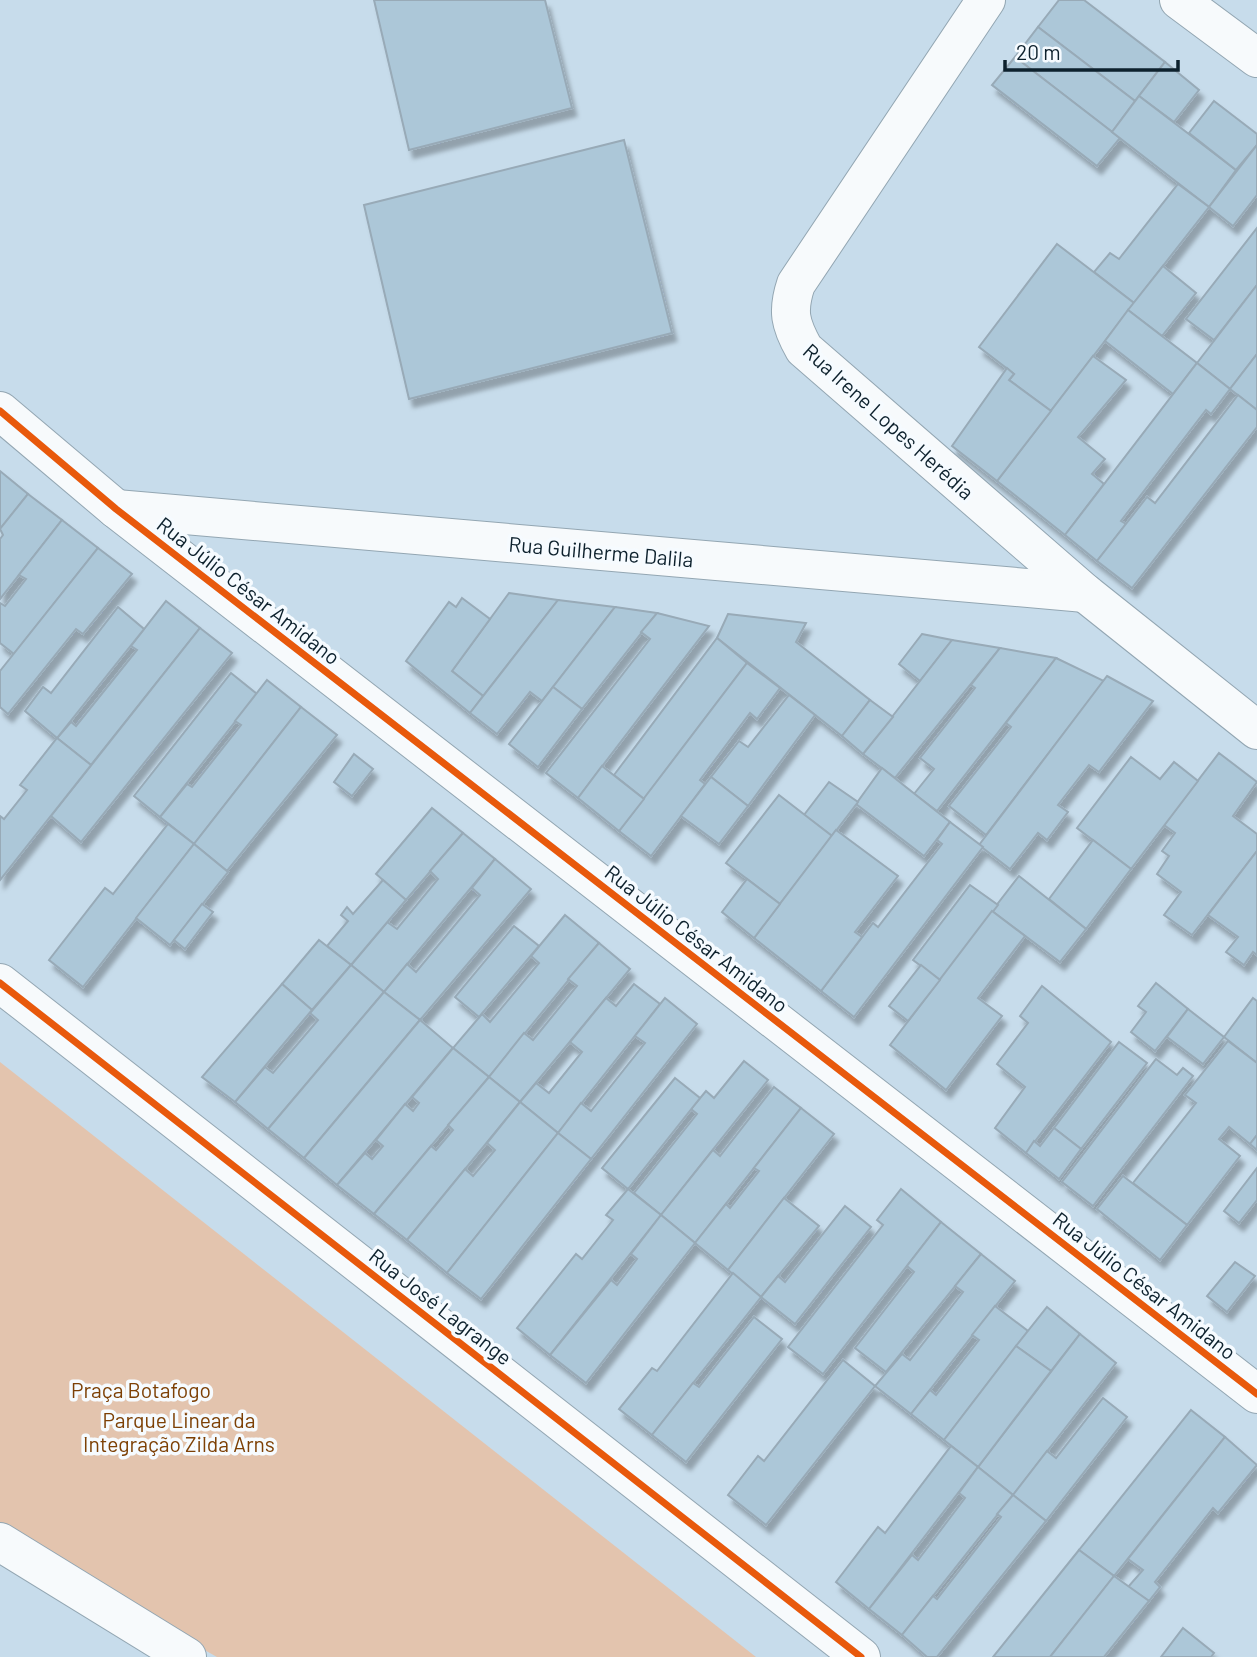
<svg xmlns="http://www.w3.org/2000/svg" width="1257" height="1657" font-family="Barlow,sans-serif">
  <defs>
    <filter id="shadow"><feDropShadow dx="4.5" dy="8" stdDeviation="2" flood-color="#0004"/></filter>
  </defs>
  <rect width="100%" height="100%" fill="#c7dceb"/>
  <path fill="#e3c4ae" d="M0 1062 756 1657H217L54 1566 0 1530Z"/>
  <g fill="#acc7d8" stroke="#98aab7" stroke-width="2" filter="url(#shadow)">
    <path d="M374 0H545L572 108 409 150Z"/>
    <path d="M1059 0H1084L1165 62 1135 101 1038 27Z"/>
    <path d="M1038 27 1135 101 1112 132 1015 57Z"/>
    <path d="M1015 57 1120 138 1097 166 992 85Z"/>
    <path d="M1165 62 1199 90 1174 122 1139 96Z"/>
    <path d="M1139 96 1236 170 1209 207 1112 132Z"/>
    <path d="M1214 101 1257 134V145L1236 170 1189 133Z"/>
    <path d="M624 140 672 333 409 399 364 205Z"/>
    <path d="M1257 145V195L1233 226 1209 207Z"/>
    <path d="M1178 184 1209 207 1134 303 1094 272 1110 253 1119 259Z"/>
    <path d="M1257 228V285L1214 340 1186 319Z"/>
    <path d="M1057 244 1134 303 1051 411 1009 380 1014 374 979 347Z"/>
    <path d="M1163 266 1196 293 1162 336 1128 310Z"/>
    <path d="M1257 285V354L1230 389 1197 363Z"/>
    <path d="M1128 310 1197 363 1173 394 1105 341Z"/>
    <path d="M1257 354V410L1230 389Z"/>
    <path d="M1093 356 1126 380 1078 437 1105 459 1092 474 1104 484 1065 535 997 481Z"/>
    <path d="M1197 363 1230 389 1211 414 1206 410 1121 521 1126 524 1097 561 1065 535Z"/>
    <path d="M1007 368 1014 374 1009 380 1051 411 997 481 952 446Z"/>
    <path d="M1238 395 1257 410V427L1132 588 1097 561 1147 497 1155 503Z"/>
    <path d="M0 471 28 494 0 529Z"/>
    <path d="M28 494 62 520 0 599V539L3 535 0 529Z"/>
    <path d="M62 520 98 548 14 654 0 643V603L5 606 26 579 19 575Z"/>
    <path d="M98 548 132 574 83 634 76 629 8 714 0 707V671Z"/>
    <path d="M509 593 558 600 483 696 452 671Z"/>
    <path d="M462 598 490 619 452 671 483 696 470 713 406 661 449 602 456 607Z"/>
    <path d="M558 600 615 607 542 701 530 692 497 734 470 713Z"/>
    <path d="M166 601 200 628 91 765 57 738 71 722 76 726 137 650 131 646Z"/>
    <path d="M118 607 144 629 57 738 25 711 43 687 51 693Z"/>
    <path d="M615 607 657 613 582 709 553 687Z"/>
    <path d="M657 613 709 626 578 798 546 773 650 639 641 632Z"/>
    <path d="M728 614 806 623 796 642 870 700 842 736 717 638Z"/>
    <path d="M200 628 232 653 81 842 51 816Z"/>
    <path d="M922 634 952 640 920 681 899 664Z"/>
    <path d="M717 638 747 663 644 799 614 775Z"/>
    <path d="M952 640 1000 648 895 778 863 754Z"/>
    <path d="M1000 648 1056 658 937 811 914 794 934 769 920 758 975 688 971 685Z"/>
    <path d="M1056 658 1104 681 986 835 949 806 1011 727 1006 723Z"/>
    <path d="M747 663 780 688 757 719 750 713 700 780 705 784 651 856 619 831Z"/>
    <path d="M231 673 257 694 160 817 134 796Z"/>
    <path d="M1107 676 1153 701 1099 772 1089 765 1058 805 1068 812 1047 840 1038 833 1010 869 979 845Z"/>
    <path d="M267 680 301 707 194 844 160 817 187 784 192 787 241 725 235 721Z"/>
    <path d="M553 687 582 709 538 767 509 744Z"/>
    <path d="M789 695 815 715 748 806 711 777 739 741 748 747Z"/>
    <path d="M870 700 893 717 863 754 842 736Z"/>
    <path d="M301 707 337 735 227 871 194 844Z"/>
    <path d="M57 738 91 765 0 880V816L4 819 27 790 20 785Z"/>
    <path d="M1219 753 1257 782 1233 816 1257 834V851L1192 935 1164 915 1181 892 1157 874 1169 856 1162 851 1175 833 1164 825Z"/>
    <path d="M354 754 373 769 352 796 334 782Z"/>
    <path d="M1131 757 1160 779 1174 762 1198 781 1131 869 1077 828Z"/>
    <path d="M602 766 644 799 619 831 578 798Z"/>
    <path d="M882 768 950 822 924 856 856 804Z"/>
    <path d="M711 777 748 806 719 844 681 816Z"/>
    <path d="M829 782 858 802 832 836 804 815Z"/>
    <path d="M779 795 832 836 780 904 726 863Z"/>
    <path d="M432 808 463 833 406 900 376 874Z"/>
    <path d="M950 822 983 847 854 1017 821 991 873 923 878 927 942 844 937 840Z"/>
    <path d="M168 824 194 844 83 987 49 960 105 888 113 894Z"/>
    <path d="M836 830 898 876 855 932 862 937 821 991 754 938Z"/>
    <path d="M463 833 495 859 384 992 351 965 387 922 397 929 438 879 430 871Z"/>
    <path d="M1093 840 1131 869 1086 929 1049 899Z"/>
    <path d="M194 844 228 872 170 945 136 918Z"/>
    <path d="M1257 851V955L1253 952 1244 965 1226 952 1238 937 1208 915Z"/>
    <path d="M495 859 531 889 420 1020 384 992 407 964 416 972 480 895 472 888Z"/>
    <path d="M1019 876 1086 929 1060 962 992 911Z"/>
    <path d="M747 879 780 904 754 938 722 912Z"/>
    <path d="M383 880 406 900 351 965 327 946 348 921 341 915 347 907 353 914Z"/>
    <path d="M970 885 998 905 940 980 913 960Z"/>
    <path d="M202 904 213 912 185 949 174 940Z"/>
    <path d="M992 911 1025 936 978 998 1002 1016 946 1090 890 1045Z"/>
    <path d="M565 915 599 943 489 1077 453 1048 482 1014 490 1022 539 963 531 956Z"/>
    <path d="M514 926 539 946 479 1017 455 997Z"/>
    <path d="M319 940 351 965 312 1010 282 984Z"/>
    <path d="M599 943 630 969 520 1102 489 1077 524 1033 533 1040 577 986 568 979Z"/>
    <path d="M351 965 384 992 268 1129 235 1102 265 1067 273 1073 318 1020 310 1013Z"/>
    <path d="M921 965 940 980 908 1021 889 1006Z"/>
    <path d="M1156 983 1188 1009 1155 1051 1131 1032 1146 1012 1138 1006Z"/>
    <path d="M282 984 312 1010 235 1102 202 1077Z"/>
    <path d="M634 984 660 1004 558 1133 520 1102 536 1083 549 1093 582 1052 570 1042 606 998 616 1006Z"/>
    <path d="M1042 986 1111 1042 1026 1153 995 1128 1025 1087 997 1064 1028 1023 1020 1016Z"/>
    <path d="M384 992 420 1020 304 1158 268 1129Z"/>
    <path d="M665 998 697 1024 591 1159 558 1133 581 1103 591 1111 645 1043 635 1036Z"/>
    <path d="M1253 998 1257 1001V1063L1224 1037Z"/>
    <path d="M1188 1009 1224 1037 1203 1064 1167 1037Z"/>
    <path d="M420 1020 453 1048 337 1185 304 1158Z"/>
    <path d="M1228 1041 1257 1063V1135L1250 1144 1229 1127 1219 1139 1240 1156 1187 1225 1133 1183 1196 1103 1185 1095Z"/>
    <path d="M1119 1042 1147 1063 1081 1149 1054 1128Z"/>
    <path d="M453 1048 489 1077 374 1214 337 1185 365 1153 372 1159 383 1146 376 1140 405 1104 413 1111 419 1103 412 1097Z"/>
    <path d="M1156 1059 1177 1075 1183 1068 1193 1076 1093 1206 1062 1182Z"/>
    <path d="M744 1061 768 1080 661 1215 634 1193 697 1114 691 1109 706 1091 714 1098Z"/>
    <path d="M489 1077 520 1102 407 1240 374 1214 431 1146 436 1150 453 1130 448 1125Z"/>
    <path d="M675 1078 700 1098 628 1189 602 1168Z"/>
    <path d="M774 1087 801 1108 695 1243 661 1215 713 1150 720 1156Z"/>
    <path d="M520 1102 558 1133 447 1273 407 1240 465 1169 473 1176 495 1150 487 1143Z"/>
    <path d="M801 1108 834 1134 728 1270 695 1243 726 1204 730 1208 759 1171 754 1168Z"/>
    <path d="M1054 1128 1081 1149 1059 1179 1026 1153 1034 1141 1040 1146Z"/>
    <path d="M558 1133 591 1159 481 1299 447 1273Z"/>
    <path d="M1257 1135V1150L1250 1144Z"/>
    <path d="M1257 1168V1200L1239 1223 1224 1211Z"/>
    <path d="M1123 1176 1187 1225 1160 1260 1097 1209Z"/>
    <path d="M628 1189 661 1215 550 1355 517 1328 576 1254 582 1259 613 1220 606 1215Z"/>
    <path d="M901 1189 941 1222 823 1374 788 1347 883 1225 877 1220Z"/>
    <path d="M784 1198 819 1226 761 1297 728 1270Z"/>
    <path d="M845 1206 871 1227 795 1324 761 1297 778 1276 785 1282Z"/>
    <path d="M661 1215 695 1243 586 1383 550 1355 611 1280 617 1285 637 1259 631 1254Z"/>
    <path d="M941 1222 981 1254 886 1372 855 1348 914 1272 907 1266Z"/>
    <path d="M981 1254 1015 1281 911 1414 875 1386 902 1354 910 1360 963 1292 955 1286Z"/>
    <path d="M1235 1262 1255 1276 1227 1312 1207 1296Z"/>
    <path d="M733 1273 761 1297 652 1435 619 1409 652 1368 657 1371Z"/>
    <path d="M995 1306 1028 1331 944 1440 911 1414 930 1390 936 1395 979 1340 972 1335Z"/>
    <path d="M1047 1307 1080 1334 1051 1371 1016 1346Z"/>
    <path d="M754 1317 782 1339 686 1462 652 1435 693 1383 699 1387Z"/>
    <path d="M1080 1334 1116 1363 1013 1495 978 1467Z"/>
    <path d="M1016 1346 1051 1371 978 1467 944 1440Z"/>
    <path d="M843 1360 875 1386 766 1525 728 1495 758 1456 764 1461Z"/>
    <path d="M1103 1398 1127 1417 1046 1521 1013 1495 1047 1451 1056 1458Z"/>
    <path d="M1191 1410 1225 1437 1114 1576 1079 1550Z"/>
    <path d="M1225 1437 1257 1465 1218 1513 1213 1508 1155 1582 1160 1587 1149 1601 1128 1587 1143 1570 1128 1559Z"/>
    <path d="M951 1446 978 1467 869 1609 836 1582 878 1527 885 1533Z"/>
    <path d="M978 1467 1013 1495 902 1635 869 1609 912 1555 918 1560 965 1498 959 1493Z"/>
    <path d="M1013 1495 1046 1521 937 1657H927L902 1635 933 1596 937 1599 1001 1517 997 1514Z"/>
    <path d="M1079 1550 1114 1576 1050 1657H993Z"/>
    <path d="M1114 1576 1149 1601 1104 1657H1050Z"/>
    <path d="M1183 1628 1214 1653 1211 1657H1161Z"/>
  </g>
  <g fill="none" stroke-linecap="round" stroke-linejoin="round">
    <defs>
      <g id="minor">
        <path d="M986 0 796 284C787 311 790 324 804 349L1085 593 1257 730"/>
        <path d="M1179 0 1257 58"/>
        <path d="M0 411 116 509 1257 1394"/>
        <path d="M116 509 1085 593"/>
        <path d="M0 983 861 1657"/>
        <path d="M0 1542 187 1657"/>
      </g>
    </defs>
    <use href="#minor" stroke="#93a6b2" stroke-width="40"/>
    <use href="#minor" stroke="#f7fafc" stroke-width="38"/>
    <defs>
      <g id="cycleway">
        <path d="M0 411 116 509 1257 1394"/>
        <path d="M0 983 861 1657"/>
      </g>
    </defs>
    <use href="#cycleway" stroke="#f6fbff" stroke-width="11"/>
    <use href="#cycleway" stroke="#e8590c" stroke-width="7"/>
  </g>
  <g text-anchor="middle" dominant-baseline="central" stroke-width="7" stroke-linejoin="round" paint-order="stroke">
    <g font-size="21" fill="#0d212d" stroke="#f6fbff">
      <text transform="translate(889 421) rotate(42)">Rua Irene Lopes Herédia</text>
      <text transform="translate(601 551) rotate(5)">Rua Guilherme Dalila</text>
      <text transform="translate(249 590) rotate(38)">Rua Júlio César Amidano</text>
      <text transform="translate(697 938) rotate(38)">Rua Júlio César Amidano</text>
      <text transform="translate(1145 1285) rotate(38)">Rua Júlio César Amidano</text>
      <text transform="translate(441 1306) rotate(38)">Rua José Lagrange</text>
    </g>
    <g font-size="21" fill="#7d4005" stroke="#f6fbff">
      <text x="141" y="1389">Praça Botafogo</text>
      <text x="179" y="1419">Parque Linear da<tspan x="179" dy="24">Integração Zilda Arns</tspan></text>
    </g>
  </g>
  <path d="M1005 60v10h173v-10" fill="none" stroke="#0d212d" stroke-width="3.5"/>
  <text x="1016" y="60" font-size="21" fill="#0d212d" stroke="#f6fbff" stroke-width="5" paint-order="stroke">20 m</text>
</svg>
